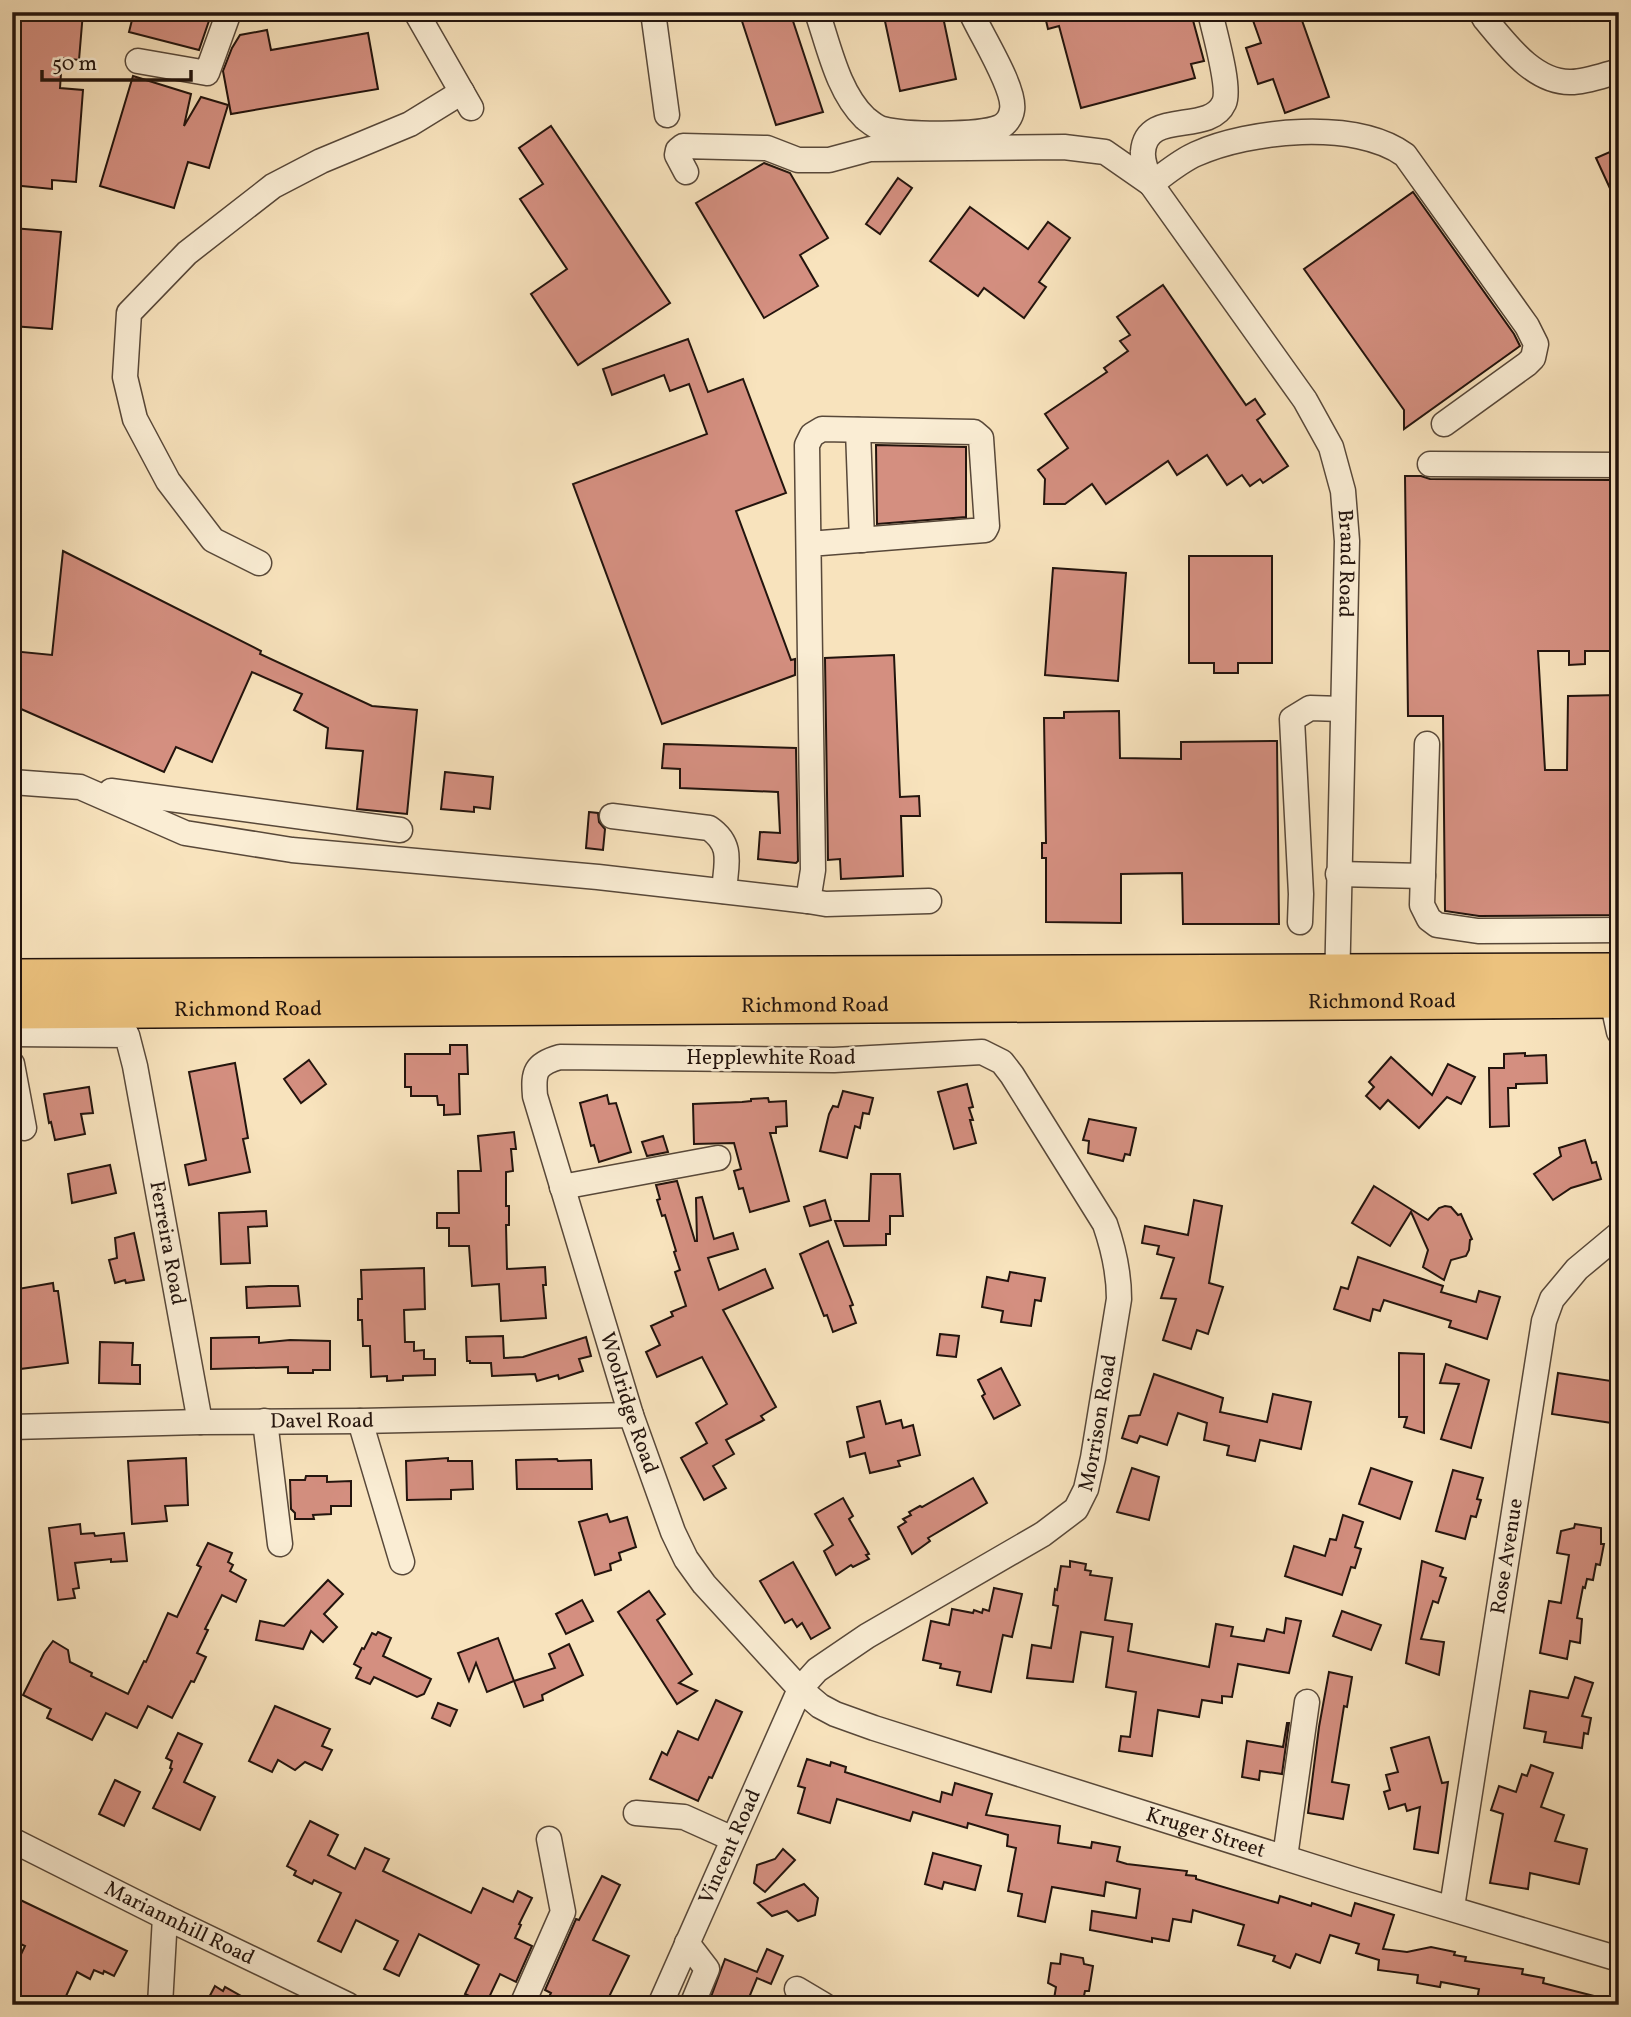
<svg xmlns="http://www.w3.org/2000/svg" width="1631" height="2017" font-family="Vollkorn,serif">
  <rect width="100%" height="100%" fill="#f8e3bd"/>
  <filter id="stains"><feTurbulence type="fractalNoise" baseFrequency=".00286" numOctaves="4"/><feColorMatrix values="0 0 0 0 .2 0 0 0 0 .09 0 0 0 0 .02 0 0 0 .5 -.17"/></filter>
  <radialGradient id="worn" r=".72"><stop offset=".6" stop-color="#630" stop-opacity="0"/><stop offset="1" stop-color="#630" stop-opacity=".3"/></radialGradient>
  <g fill="#d48f80" stroke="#23140d" stroke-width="2">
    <path d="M12 12H83L79 60 62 58 60 88 83 90 76 182 52 180V189L12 185Z"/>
    <path d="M134 12H212L199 50 129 32Z"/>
    <path d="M739 12H790L823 112 776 125Z"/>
    <path d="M883 12H942L956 79 900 91Z"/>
    <path d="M1044 12H1179V15L1191 13 1204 61 1191 64 1195 78 1081 108 1059 26 1048 29Z"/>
    <path d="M1250 12H1299L1329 97 1285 113 1273 79 1258 84 1246 48 1261 43Z"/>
    <path d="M267 30 271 50 368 33 378 89 231 114 223 71 232 48 240 35Z"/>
    <path d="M133 76 191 94 184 126 201 97 228 105 209 168 188 162 174 208 100 186Z"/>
    <path d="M551 126 670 303 578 365 531 294 567 269 520 199 543 184 519 148Z"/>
    <path d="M1619 148V208L1596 158Z"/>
    <path d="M764 163 790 173 828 238 800 255 818 286 764 318 696 203Z"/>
    <path d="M898 178 912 188 880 234 866 224Z"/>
    <path d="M1413 192 1514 334 1520 346 1404 429V410L1304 269Z"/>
    <path d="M970 207 1028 249 1048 222 1070 238 1039 282 1046 287 1024 318 984 288 978 296 930 261Z"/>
    <path d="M12 228 61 232 52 329 12 326Z"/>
    <path d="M1163 285 1246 405 1255 399 1265 414 1257 420 1288 466 1263 483 1260 479 1250 486 1242 475 1227 485 1207 455 1177 475 1168 461 1106 504 1092 484 1065 504H1044L1045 479 1038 470 1068 448 1045 414 1107 372 1104 368 1128 351 1120 341 1130 335 1117 317Z"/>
    <path d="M688 339 708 392 743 379 786 493 736 511 791 660 795 659V675L662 724 573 484 707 434 689 384 670 391 664 375 612 395 603 369Z"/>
    <path d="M876 445 966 447V517L877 524Z"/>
    <path d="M1405 476H1421L1430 479 1610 480V498H1619V575H1615V617H1619V634H1616V651H1585V664L1569 665V651H1538L1545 770H1567L1568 696 1619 695V915L1479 916 1445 911 1443 716H1408Z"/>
    <path d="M63 551 261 651 260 654 372 706 417 710 407 814 357 809 363 751 326 748 328 728 294 710 302 694 252 672 212 762 176 747 164 772 12 705V651L52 655Z"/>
    <path d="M1189 556H1272V663H1238V673H1214V663H1189Z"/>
    <path d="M1053 568 1126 573 1118 681 1045 675Z"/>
    <path d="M894 655 900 797 919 796 920 816H901L903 876 841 879 840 859 828 860 825 658Z"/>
    <path d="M1119 711 1120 758 1181 759V742L1277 741 1279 924H1183L1182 873 1121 874V923L1046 922V858H1042V843H1046L1044 718H1064V712Z"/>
    <path d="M664 744 796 748 798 861 796 863 758 859 760 832 780 833 778 792 680 788V769L662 768Z"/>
    <path d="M445 772 493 777 490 809 474 807V812L441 809Z"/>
    <path d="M589 812 598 813 599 822 605 829 603 850 586 848Z"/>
    <path d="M450 1045H467L468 1074H459L460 1114 444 1115V1105H438L437 1096H411V1087H405V1054H450Z"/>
    <path d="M1525 1053V1056L1546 1055 1547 1083 1516 1084V1088H1508L1509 1126 1490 1127 1489 1068H1504V1054Z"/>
    <path d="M1391 1057 1432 1095 1448 1064 1475 1077 1461 1104 1447 1097 1419 1128 1388 1100 1380 1109 1366 1096 1374 1087 1369 1082Z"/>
    <path d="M309 1060 326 1084 301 1103 284 1079Z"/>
    <path d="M235 1063 248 1138 243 1139 250 1172 189 1185 185 1165 206 1160 189 1072Z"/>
    <path d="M967 1084 973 1107 969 1108 973 1120H970L976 1143 954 1149 938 1092Z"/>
    <path d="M89 1087 93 1113 81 1114 85 1134 55 1140 51 1122 49 1123 44 1094Z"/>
    <path d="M843 1091 873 1098 869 1114 863 1113 860 1128 855 1126 847 1158 820 1151 829 1114 833 1106 838 1107Z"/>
    <path d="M607 1095 609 1104 616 1103 631 1152 599 1162 594 1145 591 1146 580 1103Z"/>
    <path d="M768 1098 769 1102 786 1101 787 1126 776 1127V1133H770L789 1201 750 1212 743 1188 739 1189 734 1171 741 1169 734 1143 694 1144 693 1104 742 1102 751 1101V1099Z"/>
    <path d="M1089 1119 1136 1128 1130 1155 1125 1154 1123 1161 1088 1153 1089 1141 1083 1140Z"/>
    <path d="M514 1132 516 1149H511L513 1171 506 1172V1206H509V1225H506L507 1269 545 1267 546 1285H543L546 1318 501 1321 499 1284 472 1286 469 1246H449V1228H437V1213H459L458 1171H481L478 1136Z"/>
    <path d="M663 1136 668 1152 647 1156 642 1142Z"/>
    <path d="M1585 1140 1592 1163 1596 1162 1601 1179 1571 1188 1553 1200 1534 1174 1561 1156 1559 1148Z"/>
    <path d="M110 1165 116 1193 72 1203 68 1174Z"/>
    <path d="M871 1174H900L903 1216H890V1234H886V1245L844 1246 835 1221H869Z"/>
    <path d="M677 1181 695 1241H697L696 1198 702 1197 714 1239 733 1233 738 1249 708 1258 719 1290 765 1269 773 1288 723 1310 776 1407 761 1416 764 1420 726 1440 734 1454 713 1466 726 1488 704 1500 681 1458 707 1443 696 1423 727 1404 702 1357 657 1377 646 1352 660 1345 651 1326 673 1316 671 1312 686 1306 675 1272 680 1270 674 1252 676 1251 665 1215 662 1216 657 1200 660 1199 656 1185Z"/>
    <path d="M1374 1186 1428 1220 1439 1208 1445 1206 1451 1207 1458 1215 1461 1214 1472 1239 1470 1240 1469 1250 1466 1256 1451 1260 1444 1280 1423 1267 1428 1250 1411 1212 1390 1246 1352 1223Z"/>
    <path d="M825 1200 831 1220 810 1226 804 1207Z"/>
    <path d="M1194 1200 1222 1206 1209 1283 1223 1287 1208 1334 1197 1330 1191 1349 1163 1340 1176 1299 1161 1298 1174 1258 1157 1254 1159 1246 1142 1243 1145 1226 1188 1235Z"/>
    <path d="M266 1211 267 1226 248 1227 250 1263 221 1264 219 1213Z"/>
    <path d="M134 1233 144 1280 126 1283 125 1280 115 1283 109 1260 117 1258 115 1238Z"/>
    <path d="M828 1241 853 1305 850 1306 856 1323 833 1332 827 1315 824 1316 800 1254Z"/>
    <path d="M1358 1257 1443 1286 1441 1292 1476 1302 1479 1291 1500 1297 1487 1339 1449 1327 1451 1321 1384 1300 1380 1311 1373 1309 1370 1321 1334 1309 1341 1287 1348 1289Z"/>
    <path d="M424 1268 425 1309 404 1310 405 1342H414V1351L424 1350V1359H435V1375L403 1376V1380L387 1381V1376L371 1377 370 1346H363L362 1320H358V1299H362L361 1270Z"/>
    <path d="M1010 1272 1045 1278 1041 1301 1035 1300 1031 1326 1001 1322 1003 1311 982 1307 987 1277 1008 1281Z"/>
    <path d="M53 1283 54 1291H58L68 1363 12 1370V1290Z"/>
    <path d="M269 1286H298L300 1306 247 1308 246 1287Z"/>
    <path d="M940 1334 959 1336 956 1357 937 1355Z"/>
    <path d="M503 1336 504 1358 523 1357 586 1337 591 1356 579 1359 583 1371 559 1379 558 1375 537 1381 535 1374 492 1376 491 1363H470V1361H467L466 1337Z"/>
    <path d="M259 1337V1343L290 1340 330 1341V1370H313V1373H288V1367L211 1369V1338Z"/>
    <path d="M100 1342 133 1343 132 1365H140V1384L99 1383Z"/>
    <path d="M1399 1353 1424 1354V1433L1404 1427 1407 1417H1399Z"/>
    <path d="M1446 1364 1489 1380 1471 1448 1441 1439 1459 1384 1440 1383Z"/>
    <path d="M1001 1368 1020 1405 994 1419 982 1396 985 1394 978 1380Z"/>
    <path d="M1558 1373 1618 1382 1612 1423 1552 1414Z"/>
    <path d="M1154 1374 1223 1398 1220 1412 1267 1422 1273 1394 1311 1402 1301 1449 1260 1440 1255 1461 1227 1455 1229 1446 1204 1440 1207 1423 1178 1413 1167 1445 1140 1436 1137 1443 1122 1438 1129 1416 1140 1415Z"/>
    <path d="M880 1401 886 1424 901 1420 903 1428 913 1425 920 1455 898 1461 900 1466 870 1473 865 1453 850 1457 847 1442 864 1437 857 1407Z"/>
    <path d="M186 1458 188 1505 165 1506 167 1521 132 1524 128 1461Z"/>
    <path d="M448 1458V1461H472L473 1489 451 1490V1499L407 1500 406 1461Z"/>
    <path d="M557 1459 558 1461 591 1460 592 1489H517L516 1460Z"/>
    <path d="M1132 1468 1159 1477 1149 1520 1117 1512Z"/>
    <path d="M1371 1468 1412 1482 1400 1519 1359 1504Z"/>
    <path d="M1453 1470 1483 1478 1477 1499 1481 1500 1476 1517 1471 1516 1465 1539 1436 1531Z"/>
    <path d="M306 1476H327V1482L351 1481V1506H331V1514L313 1515 314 1519H295V1513L291 1509 290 1480H305Z"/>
    <path d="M973 1478 987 1503 928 1538 930 1541 912 1554 898 1527 906 1522 903 1519 911 1515 909 1512 920 1506 922 1507Z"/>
    <path d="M843 1498 853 1516 849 1519 869 1554 866 1555 869 1559 853 1567 851 1565 836 1575 824 1551 833 1545 815 1514Z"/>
    <path d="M607 1514 610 1522 627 1517 636 1547 619 1553 621 1560 610 1564 611 1570 595 1575 579 1522Z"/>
    <path d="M1343 1515 1363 1522 1355 1547 1361 1549 1355 1568 1351 1567 1342 1595 1285 1576 1294 1546 1325 1556 1330 1539 1336 1540Z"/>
    <path d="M80 1524 81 1534 94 1533 95 1536 124 1533 127 1561 111 1562V1559L75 1563 79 1588 73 1589 75 1598 58 1600 49 1528Z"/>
    <path d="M1575 1524 1601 1528V1544H1604L1600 1565 1596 1564 1593 1580 1587 1579 1585 1588 1583 1587 1577 1618 1582 1619 1580 1643 1570 1641 1567 1659 1540 1653 1549 1601 1561 1603 1569 1555 1557 1553 1561 1531 1574 1528Z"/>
    <path d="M208 1543 232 1553 228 1562 233 1565 230 1571 246 1580 236 1602 222 1595 205 1629 208 1630 197 1653 206 1657 194 1682 191 1681 172 1718 148 1706 137 1728 106 1713 92 1740 47 1718 51 1709 23 1695 44 1653 53 1641 68 1650 70 1662 92 1673 91 1676 128 1694 144 1661 146 1662 168 1613 177 1617 201 1567 197 1565Z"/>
    <path d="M1070 1561 1086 1564 1085 1570 1091 1571 1090 1575 1112 1578 1105 1620 1132 1624 1128 1651 1209 1667 1216 1624 1233 1627 1231 1636 1264 1641 1267 1629 1284 1633 1286 1618 1301 1621 1289 1673 1238 1664 1232 1697 1222 1696V1703L1202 1700 1199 1717 1158 1710 1152 1756 1119 1751 1121 1736 1130 1737 1136 1692 1106 1687 1113 1637 1081 1632 1073 1682 1027 1678 1032 1645 1051 1648 1058 1606 1053 1605 1055 1589 1057 1590 1061 1566 1070 1567Z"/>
    <path d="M1422 1561 1443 1568 1440 1576 1446 1578 1438 1603 1433 1601 1421 1639 1444 1642 1439 1675 1406 1663Z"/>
    <path d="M793 1562 830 1628 811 1639 802 1623 797 1627 792 1619 785 1623 760 1581Z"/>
    <path d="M328 1580 343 1594 324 1614 337 1627 323 1642 311 1631 303 1649 256 1640 260 1621 284 1626Z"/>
    <path d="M994 1588 1022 1594 1012 1637 1003 1635 991 1692 957 1685 960 1672 940 1668 941 1664 923 1660 931 1621 949 1625 952 1609 973 1613 974 1610 982 1613 983 1609 989 1611Z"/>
    <path d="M649 1591 665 1614 657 1620 692 1674 679 1683 697 1691 677 1704 618 1612Z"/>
    <path d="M582 1600 593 1621 566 1634 556 1614Z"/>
    <path d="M1342 1611 1381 1625 1371 1650 1333 1636Z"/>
    <path d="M378 1632 391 1638 383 1656 431 1679 424 1694 417 1697 374 1677 370 1684 356 1678 361 1668 354 1664 362 1648 364 1649 372 1633 376 1635Z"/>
    <path d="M498 1638 514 1681 487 1692 476 1663 469 1681 458 1653Z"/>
    <path d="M569 1644 583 1675 542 1695 543 1700 524 1707 514 1681 555 1668 549 1654Z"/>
    <path d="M1329 1672 1352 1677 1347 1707 1344 1706 1332 1782 1349 1785 1343 1819 1308 1813 1319 1727Z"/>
    <path d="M1575 1677 1593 1683 1582 1716 1591 1718 1588 1734 1584 1733 1582 1748 1544 1742 1546 1732 1524 1728 1530 1691 1568 1698Z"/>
    <path d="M716 1700 742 1712 712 1778 709 1777 698 1801 650 1779 662 1752 667 1755 678 1731 698 1740Z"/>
    <path d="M438 1703 457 1710 450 1726 432 1718Z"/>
    <path d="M275 1706 330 1729 322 1746 332 1750 322 1770 305 1762 295 1770 278 1760 272 1772 249 1761Z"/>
    <path d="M1287 1723H1289L1282 1774 1260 1771 1259 1780 1242 1777 1247 1741 1283 1747Z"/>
    <path d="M178 1733 202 1744 184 1782 215 1797 200 1830 153 1808 172 1769 170 1768 172 1761 166 1758Z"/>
    <path d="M1429 1737 1442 1783 1448 1782 1438 1853 1414 1849 1420 1807 1407 1811 1405 1804 1389 1809 1384 1792 1390 1790 1386 1775 1398 1772 1391 1748Z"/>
    <path d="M807 1759 830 1766 831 1762 846 1767 845 1772 940 1802 942 1792 952 1795 955 1783 992 1794 986 1815 1060 1826 1058 1843 1091 1848 1092 1842 1120 1847 1117 1861 1127 1864 1187 1871 1186 1875 1196 1876V1879L1278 1903 1280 1896 1311 1906 1312 1903 1351 1916 1355 1903 1394 1915 1383 1949 1407 1952 1431 1947 1455 1952 1454 1955 1466 1957 1465 1961 1523 1969 1522 1974 1544 1978 1543 1983 1606 1999 1605 2005H1476L1479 1989 1441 1982 1440 1987 1417 1983 1418 1975 1378 1970 1379 1960 1356 1953 1359 1944 1330 1935 1320 1963 1296 1954 1290 1968 1273 1961 1275 1956 1238 1945 1244 1925 1193 1910 1191 1922 1173 1919 1169 1941 1152 1938V1942L1090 1930 1092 1911 1136 1918 1140 1889 1106 1882 1104 1896 1052 1887 1045 1922 1018 1916 1022 1894 1008 1891 1016 1848 1007 1846 1008 1835 968 1823 967 1828 913 1812 910 1821 837 1799 830 1823 798 1813 805 1788 798 1786Z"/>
    <path d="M1531 1765 1553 1773 1541 1807 1564 1815 1555 1841 1587 1849 1579 1884 1530 1873 1528 1889 1490 1883 1503 1814 1491 1810 1499 1786 1516 1792 1522 1774 1527 1776Z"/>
    <path d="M115 1780 140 1792 124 1826 99 1814Z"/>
    <path d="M310 1821 338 1835 328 1855 355 1869 365 1848 389 1859 383 1871 471 1913 483 1888 513 1902 518 1891 532 1898 519 1924 521 1925 515 1938 532 1946 516 1982 500 1974 486 2004 465 1994 479 1965 419 1934 399 1976 384 1969 398 1941 356 1920 341 1952 318 1941 341 1893 314 1880 312 1884 294 1875 296 1871 287 1866Z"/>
    <path d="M783 1849 795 1860 765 1892 754 1883 757 1865 775 1859Z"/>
    <path d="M933 1853 981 1866 975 1890 944 1882 942 1889 925 1884Z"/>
    <path d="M602 1876 620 1885 593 1940 629 1956 605 2005H545L551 1993 545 1990 576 1919 579 1920Z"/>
    <path d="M804 1884 818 1898 815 1915 798 1921 787 1911 772 1916 758 1903Z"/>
    <path d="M12 1896 127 1951 114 1976 104 1971 103 1974 94 1970 90 1979 77 1972 62 2005H12V1973L25 1946 12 1940Z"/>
    <path d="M767 1949 783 1956 771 1984 757 1978 746 2005H708L725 1959 757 1972Z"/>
    <path d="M1061 1954 1083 1958 1084 1964 1093 1966 1089 1991H1085L1082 2005H1053L1056 1987 1048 1983 1051 1963 1060 1964Z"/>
    <path d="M215 1986 223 1991 225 1987 257 2005H205Z"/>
  </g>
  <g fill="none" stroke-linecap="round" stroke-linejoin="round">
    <defs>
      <g id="minor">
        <path d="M416 12 471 108"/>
        <path d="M653 12 667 115"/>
        <path d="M817 12C829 47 838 92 865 118 870 122 877 128 883 129 906 135 979 136 1000 127 1006 124 1011 117 1012 110 1016 89 981 35 971 12"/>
        <path d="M1481 12 1485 19C1506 44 1534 83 1571 82 1586 82 1604 75 1619 71"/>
        <path d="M138 61 207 73 229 12"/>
        <path id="s1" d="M686 172 677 155 678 150 683 146 767 148 798 160H829L870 149 1064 147 1105 152 1151 184 1305 400 1331 447 1343 491 1347 541 1337 988"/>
        <path d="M1151 184C1165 174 1180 161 1196 154 1249 130 1355 119 1405 155L1527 326 1536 344 1533 358 1527 364 1444 424"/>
        <path d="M1151 184C1148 175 1142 162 1143 152 1146 108 1209 136 1224 103 1231 88 1214 31 1210 12"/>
        <path d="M858 430 862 540"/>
        <path d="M1430 464 1619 465"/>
        <path d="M259 563 213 540 168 481 135 419 125 377 129 313 187 253 273 186 321 161 410 124 462 92"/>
        <path d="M1427 744 1422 905 1429 919 1437 925 1478 931 1619 930"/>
        <path d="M12 782 80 787 185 833 292 850 598 877 808 901 813 870 807 445 812 435 822 429 974 432 981 438 987 526 985 530 809 544"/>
        <path d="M111 791 400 830"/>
        <path d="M612 816 709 828C734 845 726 864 724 891"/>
        <path d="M1338 874 1423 876"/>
        <path d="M808 901 826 904 929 901"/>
        <path d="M1300 922 1301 894 1292 719 1310 708 1342 709"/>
        <path d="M1609 986 1619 1032"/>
        <path id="s2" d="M12 1034 127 1035 135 1066 200 1422"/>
        <path d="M12 1064 24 1128"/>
        <path d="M562 1187 718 1158"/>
        <path d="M265 1421 280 1544"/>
        <path d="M360 1421 402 1562"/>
        <path id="s3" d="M12 1427 200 1422 360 1421 631 1415"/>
        <path d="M636 1813 684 1817 733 1839"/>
        <path id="s4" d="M12 1840 165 1917 348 2005"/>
        <path d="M1285 1857 1307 1702"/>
        <path id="s5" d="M1452 1907 1544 1321 1552 1299 1577 1269 1619 1234"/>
        <path d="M687 1943 707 1969 692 2005"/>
        <path d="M797 1989 824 2005"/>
        <path d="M160 2005 165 1917"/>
        <path d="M522 2005 563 1912 549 1839"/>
        <path id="s6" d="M660 2005 800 1689 817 1670 867 1636 1043 1534 1076 1509 1086 1489 1093 1458 1119 1299C1119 1272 1114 1250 1105 1224L1012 1075 1002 1062 982 1052 834 1060 560 1057C535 1064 533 1072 535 1096L631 1415 673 1532 686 1559 704 1584 800 1689 820 1706 835 1714 874 1728 1355 1880 1619 1959"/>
      </g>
      <g id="highway">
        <path d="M12 977 1619 971"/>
        <path id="s7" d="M12 1011 1619 1000"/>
      </g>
    </defs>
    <use href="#minor" stroke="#584839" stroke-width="27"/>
    <use href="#highway" stroke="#23140d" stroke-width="38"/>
    <use href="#minor" stroke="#faedd4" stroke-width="24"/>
    <use href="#highway" stroke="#ecc27e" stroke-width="35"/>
  </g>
  <g text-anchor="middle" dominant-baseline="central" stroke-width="5" stroke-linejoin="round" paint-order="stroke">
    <g font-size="21" fill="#23140d" stroke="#faedd4">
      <text stroke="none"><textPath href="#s1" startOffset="950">Brand Road</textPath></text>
      <text stroke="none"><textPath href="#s7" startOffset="1370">Richmond Road</textPath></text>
      <text stroke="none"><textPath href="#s7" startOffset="803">Richmond Road</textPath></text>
      <text stroke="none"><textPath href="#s7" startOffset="236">Richmond Road</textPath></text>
      <text x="771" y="1058">Hepplewhite Road</text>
      <text stroke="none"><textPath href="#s2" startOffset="327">Ferreira Road</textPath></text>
      <text stroke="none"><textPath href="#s6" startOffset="1979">Woolridge Road</textPath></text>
      <text stroke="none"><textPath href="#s3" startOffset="310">Davel Road</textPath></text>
      <text stroke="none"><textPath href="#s6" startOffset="766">Morrison Road</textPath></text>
      <text stroke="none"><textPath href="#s5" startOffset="355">Rose Avenue</textPath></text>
      <text stroke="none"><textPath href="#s6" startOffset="2751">Kruger Street</textPath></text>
      <text stroke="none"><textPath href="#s6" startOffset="173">Vincent Road</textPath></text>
      <text stroke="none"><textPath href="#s4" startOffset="187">Mariannhill Road</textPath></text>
    </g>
  </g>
  <rect width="1631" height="2017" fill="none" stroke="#f8e3bd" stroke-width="42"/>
  <rect x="14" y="14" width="1603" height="1989" fill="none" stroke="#23140d" stroke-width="3.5"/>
  <rect x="21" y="21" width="1589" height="1975" fill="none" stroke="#23140d" stroke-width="2"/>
  <path d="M42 70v10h149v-10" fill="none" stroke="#23140d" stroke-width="3.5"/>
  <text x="52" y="70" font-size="21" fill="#23140d" stroke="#faedd4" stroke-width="5" paint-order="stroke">50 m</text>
  <rect width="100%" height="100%" filter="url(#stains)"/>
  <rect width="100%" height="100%" fill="url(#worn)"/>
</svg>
